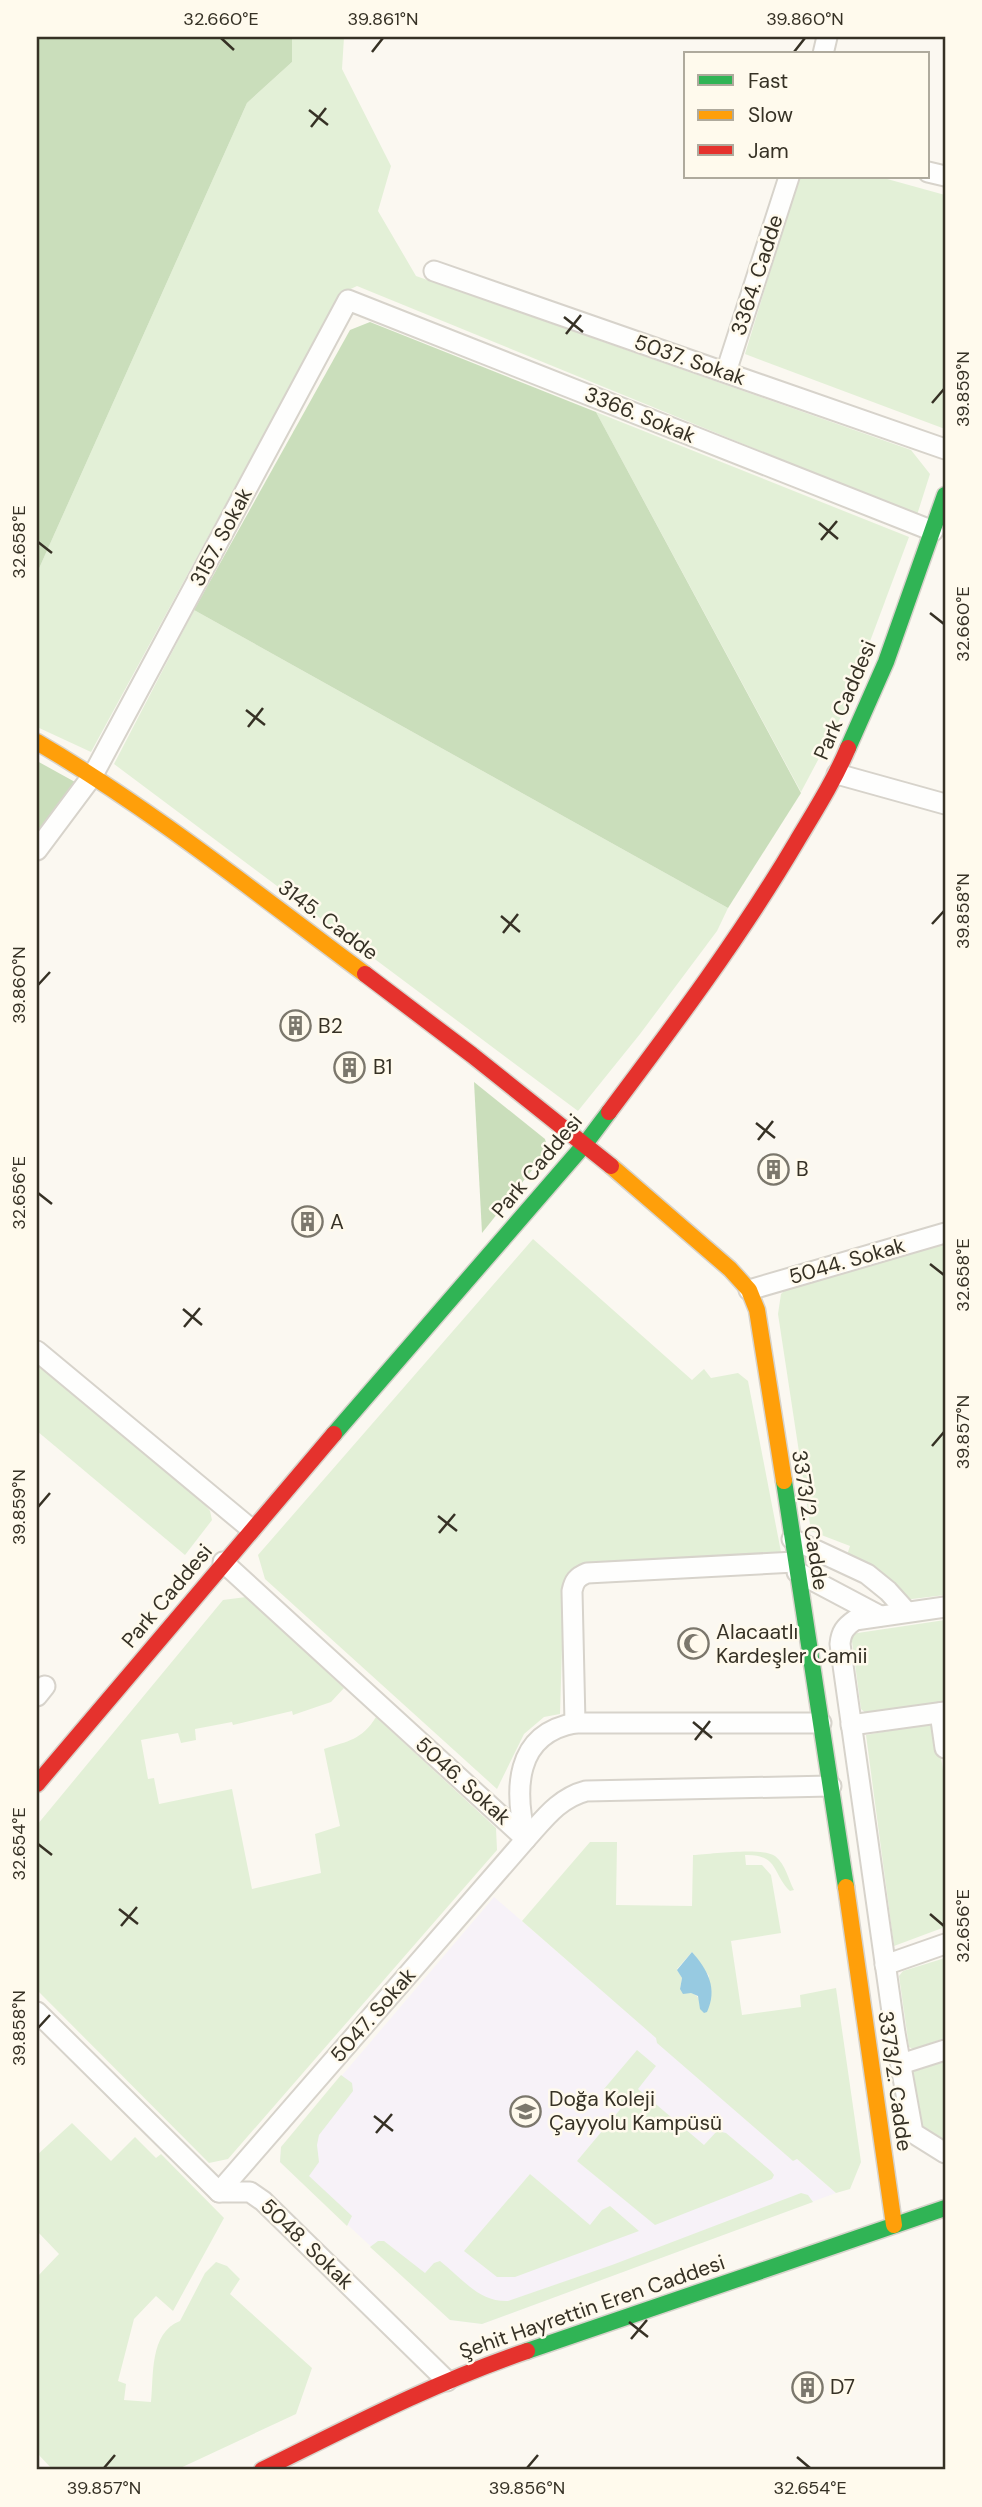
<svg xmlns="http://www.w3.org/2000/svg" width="982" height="2507" font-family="'DM Sans',sans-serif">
  <rect width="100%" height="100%" fill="#fbf8f1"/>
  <path fill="#f7f2f8" d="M494 1897 836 2193 482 2324 450 2320 280 2162 281 2147Z"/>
  <g fill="#e3f0d7" fill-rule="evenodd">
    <path d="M292 37H344L342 69 391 166 378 211 416 276 911 450 930 474 917 515 357 286 340 294 91 752 37 727V573L247 103 292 62Z"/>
    <path d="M799 177H880L945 195V429L745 354Z"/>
    <path d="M596 412 909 537 844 711 801 792Z"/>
    <path d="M194 610 728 908 717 931 640 1034 578 1111 114 764Z"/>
    <path d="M533 1239 692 1380 704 1369 711 1378 738 1373 748 1381 781 1552 588 1565 573 1571 564 1584 560 1714 544 1717 524 1734 497 1789 265 1579 258 1555Z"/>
    <path d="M945 1240V1378L943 1381 945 1382V1595L904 1600 846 1558 850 1546 811 1531 778 1314 781 1294 793 1282Z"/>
    <path d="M37 1364 196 1494 210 1511 212 1520 185 1555 37 1431Z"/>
    <path d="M246 1597 344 1688 331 1702 293 1715 292 1711 233 1725 232 1722 195 1729 196 1740 181 1743 178 1733 141 1740 148 1779 154 1778 159 1804 232 1789 252 1889 321 1873 315 1834 340 1826 324 1749C348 1741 362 1740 376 1717L496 1828 497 1850 228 2159 209 2163 37 1990V1825L223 1600Z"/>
    <path d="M945 1620V1703L866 1713 861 1709 851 1634Z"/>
    <path d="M936 1722 945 1785V1927L894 1946 866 1735Z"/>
    <path d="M590 1842H617L616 1905 692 1906 693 1855C711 1854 763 1847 775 1856 786 1865 788 1879 794 1890L790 1891C772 1874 779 1854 745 1855L746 1865H762L771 1875 781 1933 731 1941 742 2015 801 2007 800 1995 836 1988 861 2162 850 2189 836 2193 797 2159 793 2161 657 2043 656 2038 522 1921ZM692 1952 709 1976 700 2006C701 1993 690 1993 680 1989L682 1978 677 1969Z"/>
    <path d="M945 1958V2038L913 2049 909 2047 899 1976 903 1971Z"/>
    <path d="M637 2050 656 2066 638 2089 704 2145 717 2131 726 2133 771 2171 774 2175 772 2179 655 2225 577 2161 623 2106 604 2089Z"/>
    <path d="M945 2059V2144L922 2130 913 2072 917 2068Z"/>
    <path d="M341 2075 352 2083 353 2091 319 2135 317 2145 319 2162 309 2176 352 2216 347 2226 280 2162 281 2147Z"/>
    <path d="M72 2123 111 2161 135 2137 156 2158 161 2154 224 2218 173 2311 156 2296 134 2319 118 2381 126 2384 124 2400 151 2402C154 2376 149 2333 180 2321L205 2273 216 2262 227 2266 240 2279 230 2294 312 2368 296 2414 176 2470H53L37 2453V2277L59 2254 37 2231V2155Z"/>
    <path d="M530 2174 590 2225 602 2210 610 2206 639 2231 515 2277H497L464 2251Z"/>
    <path d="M801 2193 808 2195 813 2202 482 2324 450 2320 370 2247 378 2241H384L425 2273 434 2263 440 2261C462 2278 478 2302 508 2301L612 2265Z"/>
  </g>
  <g fill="#cadebb">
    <path d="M37 37H292V62L247 103 37 573Z"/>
    <path d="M370 322 596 412 801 793 728 908 194 610 350 330Z"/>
    <path d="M37 761 75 782 37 833Z"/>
    <path d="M474 1082 545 1139 548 1150 482 1233Z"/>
  </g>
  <path fill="#97cae1" d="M692 1952C708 1970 718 1989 707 2012L704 2013 700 2009 698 1996 691 1993 683 1994 680 1989 682 1978 677 1970Z"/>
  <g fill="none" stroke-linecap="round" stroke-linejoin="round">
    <defs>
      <g id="street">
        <path d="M823 54 827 37"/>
        <path d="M928 172 945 176"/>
        <path d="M434 271 945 449"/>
        <path d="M726 372 789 177"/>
        <path d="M837 774 945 804"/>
        <path d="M37 850 93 775 348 300 933 531"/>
        <path d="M749 1290 945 1233"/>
        <path d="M37 1351 251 1529"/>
        <path d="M792 1539 867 1574 888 1591 907 1612"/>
        <path d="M223 1562 526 1839C544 1819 559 1798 586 1791L831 1786"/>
        <path d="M797 1572 880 1616"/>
        <path d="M945 1607 855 1620C845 1627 841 1632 840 1644L895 2033 913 2133 945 2153"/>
        <path d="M37 1696 45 1686"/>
        <path d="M940 1713 945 1748"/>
        <path d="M575 1723 572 1591C574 1581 577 1577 587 1573L795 1562"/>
        <path d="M851 1725 945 1712"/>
        <path d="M885 1965 945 1944"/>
        <path d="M37 2012 219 2192H250L263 2201 447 2381"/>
        <path d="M901 2064 945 2050"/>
        <path d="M219 2192 526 1839C514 1791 514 1734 575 1723H821"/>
      </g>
      <g id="fast">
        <path d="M848 748 886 662 945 495"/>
        <path d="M334 1434 585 1144 609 1112"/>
        <path d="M784 1481 846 1887"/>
        <path d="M527 2351 945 2208"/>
      </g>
      <g id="slow">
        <path d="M37 742C153 810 257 894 365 974"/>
        <path d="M611 1166 730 1269 749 1290 757 1310 784 1481"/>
        <path d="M846 1887 894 2225"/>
      </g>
      <g id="jam">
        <path d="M365 974 472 1055 611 1166"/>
        <path d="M609 1112C675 1024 741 936 797 841 815 811 834 781 848 748"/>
        <path d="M37 1784 334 1434"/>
        <path d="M262 2470C349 2427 435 2382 527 2351"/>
      </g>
    </defs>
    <use href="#street" stroke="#d7d3cb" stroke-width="23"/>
    <use href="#fast" stroke="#d7d3cb" stroke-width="19"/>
    <use href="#slow" stroke="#d7d3cb" stroke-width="19"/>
    <use href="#jam" stroke="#d7d3cb" stroke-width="19"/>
    <use href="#street" stroke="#fefefd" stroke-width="19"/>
    <use href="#fast" stroke="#30b455" stroke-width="16"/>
    <use href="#slow" stroke="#ff9f0a" stroke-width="16"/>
    <use href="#jam" stroke="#e5322d" stroke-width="16"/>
  </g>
  <path fill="none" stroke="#363125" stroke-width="2.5" d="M221 38 234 50M372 52 383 38M794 52 805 38M309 110 328 125M311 127 326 108M564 317 583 332M566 334 581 315M932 403 944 389M819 523 838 539M821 540 837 521M38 542 52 553M930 613 944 624M246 710 265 725M248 727 263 708M501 916 520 932M932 924 944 911M503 933 518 914M38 985 50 972M756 1123 775 1138M758 1140 773 1121M38 1193 52 1204M930 1264 944 1275M183 1309 202 1325M184 1327 200 1308M932 1446 944 1432M38 1507 50 1493M438 1516 457 1531M439 1533 455 1514M693 1722 712 1738M695 1740 710 1721M38 1844 52 1855M119 1909 138 1924M930 1914 944 1926M121 1926 137 1907M38 2028 50 2015M374 2116 393 2131M376 2133 392 2114M629 2322 648 2337M631 2339 647 2320M797 2457 810 2468M104 2468 115 2455M527 2468 538 2455"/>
  <defs>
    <symbol id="building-ring" viewBox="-11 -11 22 22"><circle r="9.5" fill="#fffaed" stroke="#7b776c" stroke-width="1.5"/><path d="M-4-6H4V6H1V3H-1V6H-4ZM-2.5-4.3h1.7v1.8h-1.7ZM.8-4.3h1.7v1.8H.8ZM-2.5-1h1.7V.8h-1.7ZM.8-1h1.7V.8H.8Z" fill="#7b776c"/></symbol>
    <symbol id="mosque-ring" viewBox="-11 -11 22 22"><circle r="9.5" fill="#fffaed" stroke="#7b776c" stroke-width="1.5"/><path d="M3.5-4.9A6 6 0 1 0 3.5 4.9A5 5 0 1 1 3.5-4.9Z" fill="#7b776c"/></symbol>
    <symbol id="school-ring" viewBox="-11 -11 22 22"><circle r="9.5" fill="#fffaed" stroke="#7b776c" stroke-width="1.5"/><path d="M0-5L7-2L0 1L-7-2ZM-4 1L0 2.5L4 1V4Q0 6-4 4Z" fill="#7b776c"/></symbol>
  </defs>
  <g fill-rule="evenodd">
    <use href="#building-ring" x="278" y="1008" width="35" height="35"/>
    <use href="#building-ring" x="332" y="1050" width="35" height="35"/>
    <use href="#building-ring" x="756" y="1152" width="35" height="35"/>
    <use href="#building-ring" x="290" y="1204" width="35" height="35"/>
    <use href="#mosque-ring" x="676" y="1626" width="35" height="35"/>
    <use href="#school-ring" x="508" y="2094" width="35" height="35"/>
    <use href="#building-ring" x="790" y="2370" width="35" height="35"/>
  </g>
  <g text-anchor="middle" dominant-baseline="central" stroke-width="5" stroke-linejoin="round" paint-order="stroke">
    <g font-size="21" fill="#363125" stroke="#fffaed">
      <text transform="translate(757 275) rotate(-72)">3364. Cadde</text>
      <text transform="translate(690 360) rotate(19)">5037. Sokak</text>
      <text transform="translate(640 415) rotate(22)">3366. Sokak</text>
      <text transform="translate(221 537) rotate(-62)">3157. Sokak</text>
      <text transform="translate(845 700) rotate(-67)">Park Caddesi</text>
      <text transform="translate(328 920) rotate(37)">3145. Cadde</text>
      <text transform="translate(537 1166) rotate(-50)">Park Caddesi</text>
      <text transform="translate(847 1261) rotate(-16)">5044. Sokak</text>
      <text transform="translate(810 1520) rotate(81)">3373/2. Cadde</text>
      <text transform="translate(167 1596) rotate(-50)">Park Caddesi</text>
      <text transform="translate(463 1781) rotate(42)">5046. Sokak</text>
      <text transform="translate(373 2015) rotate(-49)">5047. Sokak</text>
      <text transform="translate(895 2081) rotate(82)">3373/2. Cadde</text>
      <text transform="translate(307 2244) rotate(44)">5048. Sokak</text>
      <text transform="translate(592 2307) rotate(-19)">Şehit Hayrettin Eren Caddesi</text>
    </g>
    <g font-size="21" fill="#363125" stroke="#fffaed" text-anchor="start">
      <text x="318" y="1026">B2</text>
      <text x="373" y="1067">B1</text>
      <text x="796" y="1169">B</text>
      <text x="330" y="1222">A</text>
      <text x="716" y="1632">Alacaatlı<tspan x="716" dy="24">Kardeşler Camii</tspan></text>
      <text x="549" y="2099">Doğa Koleji<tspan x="549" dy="24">Çayyolu Kampüsü</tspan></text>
      <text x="830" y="2387">D7</text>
    </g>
  </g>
  <rect width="982" height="2507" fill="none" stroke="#fffaed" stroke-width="77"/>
  <rect x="684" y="52" width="245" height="126" fill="#fffaed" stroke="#afaa9d" stroke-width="2"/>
  <rect x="698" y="75" width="35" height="10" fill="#30b455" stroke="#afaa9d" stroke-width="2"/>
  <text x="748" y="88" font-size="21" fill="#363125">Fast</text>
  <rect x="698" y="110" width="35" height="10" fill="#ff9f0a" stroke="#afaa9d" stroke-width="2"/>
  <text x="748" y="122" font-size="21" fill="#363125">Slow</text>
  <rect x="698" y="145" width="35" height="10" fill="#e5322d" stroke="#afaa9d" stroke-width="2"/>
  <text x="748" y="158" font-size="21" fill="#363125">Jam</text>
  <rect x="38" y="38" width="906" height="2430" fill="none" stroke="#363125" stroke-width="2.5"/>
  <g font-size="18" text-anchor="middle" fill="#363125">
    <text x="221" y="25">32.660°E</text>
    <text x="383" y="25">39.861°N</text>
    <text x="805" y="25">39.860°N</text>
    <text transform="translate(963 389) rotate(-90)" y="6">39.859°N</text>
    <text transform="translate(19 542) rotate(-90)" y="6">32.658°E</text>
    <text transform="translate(963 624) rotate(-90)" y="6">32.660°E</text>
    <text transform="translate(963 911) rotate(-90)" y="6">39.858°N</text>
    <text transform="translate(19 985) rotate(-90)" y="6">39.860°N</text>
    <text transform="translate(19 1193) rotate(-90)" y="6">32.656°E</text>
    <text transform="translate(963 1275) rotate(-90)" y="6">32.658°E</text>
    <text transform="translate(963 1432) rotate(-90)" y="6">39.857°N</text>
    <text transform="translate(19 1507) rotate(-90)" y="6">39.859°N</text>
    <text transform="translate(19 1844) rotate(-90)" y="6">32.654°E</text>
    <text transform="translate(963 1926) rotate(-90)" y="6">32.656°E</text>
    <text transform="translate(19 2028) rotate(-90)" y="6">39.858°N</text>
    <text x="104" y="2494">39.857°N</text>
    <text x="527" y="2494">39.856°N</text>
    <text x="810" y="2494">32.654°E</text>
  </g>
</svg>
